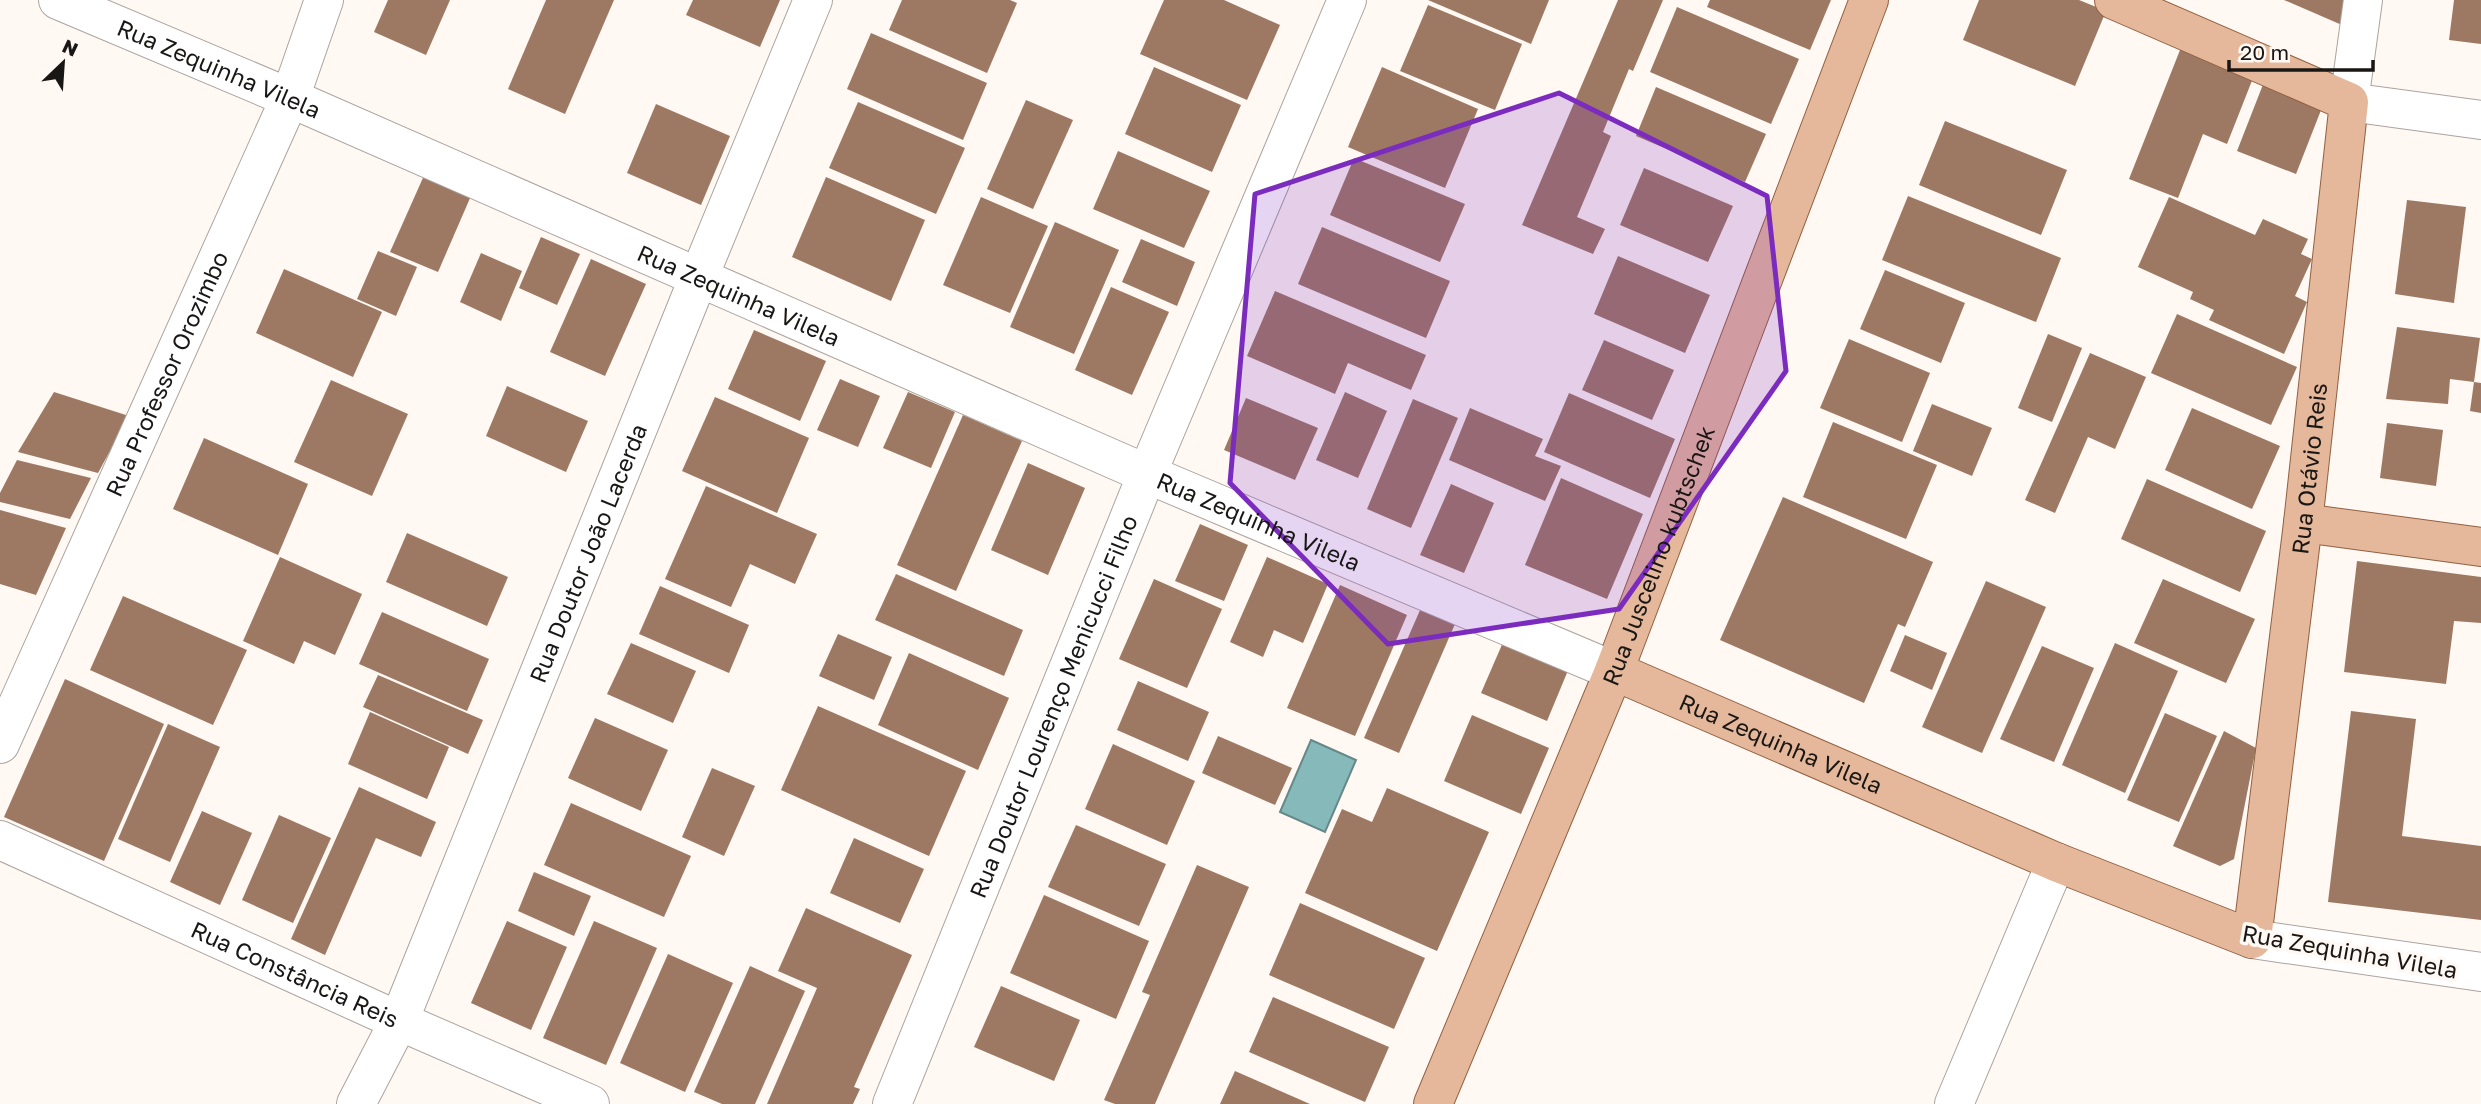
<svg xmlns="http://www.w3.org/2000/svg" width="2481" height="1104" font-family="'Golos Text',sans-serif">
  <rect width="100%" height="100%" fill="#fff8f3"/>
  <path fill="#85b9ba" stroke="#658888" stroke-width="2" d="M1311 740 1356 760 1325 832 1280 812Z"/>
  <g fill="#9d7963">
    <path d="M388 0H450L426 55 374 32Z"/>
    <path d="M546 0H614L565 114 508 89Z"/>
    <path d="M693 0H780L760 47 686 15Z"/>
    <path d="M902 0H1010L1017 3 987 73 889 30Z"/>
    <path d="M1164 0H1224L1280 25 1247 100 1140 54Z"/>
    <path d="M1428 0H1549L1531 44Z"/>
    <path d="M1618 0H1663L1633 71 1629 69 1603 132 1611 136 1577 217 1605 229 1593 254 1522 225Z"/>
    <path d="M1710 0H1831L1810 50 1707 7Z"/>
    <path d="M1979 0H2079L2106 11 2075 86 1963 40Z"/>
    <path d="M2284 0H2346L2342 25Z"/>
    <path d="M2454 0H2481V44L2449 40Z"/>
    <path d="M1428 5 1522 44 1495 110 1400 71Z"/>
    <path d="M1677 7 1799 59 1771 124 1650 72Z"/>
    <path d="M871 33 987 83 963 140 847 89Z"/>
    <path d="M2182 45 2255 73 2227 144 2203 134 2178 198 2129 179Z"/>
    <path d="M1154 67 1241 105 1212 172 1125 134Z"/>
    <path d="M1382 67 1478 109 1445 188 1348 147Z"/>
    <path d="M2264 82 2323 105 2296 174 2237 151Z"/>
    <path d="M1656 87 1766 134 1745 182 1636 136Z"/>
    <path d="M1026 100 1073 120 1033 209 987 189Z"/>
    <path d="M858 102 965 148 936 214 829 168Z"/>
    <path d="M656 104 730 136 701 205 627 173Z"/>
    <path d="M1945 121 2067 170 2041 235 1919 185Z"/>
    <path d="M1118 151 1210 191 1184 248 1093 209Z"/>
    <path d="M1354 158 1465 204 1440 262 1330 215Z"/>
    <path d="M430 162 477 182 438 272 390 252Z"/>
    <path d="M1644 168 1733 206 1708 262 1620 225Z"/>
    <path d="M826 177 925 220 891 301 792 257Z"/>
    <path d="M1908 196 2061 258 2036 322 1882 260Z"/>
    <path d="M981 197 1048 226 1010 313 943 285Z"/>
    <path d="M2169 197 2255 235 2263 219 2308 239 2301 254 2312 259 2295 296 2307 302 2284 354 2209 320 2214 310 2190 299 2193 292 2138 267Z"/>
    <path d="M2407 200 2466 207 2454 303 2395 294Z"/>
    <path d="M1055 222 1119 250 1074 354 1010 327Z"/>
    <path d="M1322 227 1450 281 1426 338 1298 284Z"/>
    <path d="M541 237 580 254 557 305 519 288Z"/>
    <path d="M1141 239 1195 262 1177 306 1122 282Z"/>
    <path d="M378 251 417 267 396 316 357 299Z"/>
    <path d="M481 253 522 271 501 321 460 302Z"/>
    <path d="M1618 256 1710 295 1685 353 1594 314Z"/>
    <path d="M591 259 646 284 605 376 550 352Z"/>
    <path d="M284 269 382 312 353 377 256 333Z"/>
    <path d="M1885 270 1965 303 1941 363 1860 329Z"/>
    <path d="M1111 287 1169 312 1132 395 1075 370Z"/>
    <path d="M1275 291 1426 355 1411 390 1348 363 1335 394 1247 356Z"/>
    <path d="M2177 314 2297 367 2271 425 2151 373Z"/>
    <path d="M2397 327 2480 338 2474 382 2450 379 2448 404 2386 399Z"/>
    <path d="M754 330 826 361 800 421 728 389Z"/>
    <path d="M2048 334 2082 348 2052 422 2018 408Z"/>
    <path d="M1849 339 1930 373 1902 442 1820 408Z"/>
    <path d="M1604 340 1674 370 1652 420 1582 390Z"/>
    <path d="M2090 353 2146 377 2115 449 2088 437 2055 513 2025 500Z"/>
    <path d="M840 379 880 396 858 447 817 430Z"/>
    <path d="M331 380 408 414 372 496 294 462Z"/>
    <path d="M2474 382 2481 383V413L2470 411Z"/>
    <path d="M507 386 588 421 566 472 486 436Z"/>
    <path d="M54 392 129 416 98 473 18 452Z"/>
    <path d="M908 392 955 412 931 468 883 448Z"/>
    <path d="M1345 392 1387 411 1358 478 1316 460Z"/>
    <path d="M1569 393 1675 439 1650 498 1544 452Z"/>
    <path d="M715 397 809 438 777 513 682 471Z"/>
    <path d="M1246 398 1318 428 1295 480 1224 450Z"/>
    <path d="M1413 399 1458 418 1411 528 1367 509Z"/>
    <path d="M1932 404 1992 428 1972 476 1913 451Z"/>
    <path d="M1470 408 1543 439 1535 456 1561 466 1545 501 1449 460Z"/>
    <path d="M2192 408 2280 446 2252 509 2165 470Z"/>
    <path d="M963 415 1022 441 956 591 897 565Z"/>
    <path d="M1833 422 1937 465 1906 539 1803 497Z"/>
    <path d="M2387 423 2443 430 2436 486 2380 478Z"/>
    <path d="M204 438 308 484 278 555 173 509Z"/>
    <path d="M17 460 91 478 70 519 0 502V493Z"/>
    <path d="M1028 463 1085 488 1048 575 991 550Z"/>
    <path d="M1561 478 1643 514 1607 599 1525 565Z"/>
    <path d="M2147 479 2266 531 2240 592 2121 539Z"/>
    <path d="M1451 484 1494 503 1464 573 1420 555Z"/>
    <path d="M706 486 817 534 795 584 750 564 731 607 665 579Z"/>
    <path d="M1783 497 1933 562 1905 627 1898 624 1864 703 1720 640Z"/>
    <path d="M0 510 66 528 36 595 0 584Z"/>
    <path d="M1200 524 1248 545 1224 601 1175 581Z"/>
    <path d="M407 533 508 577 487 626 386 582Z"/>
    <path d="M280 557 362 594 335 655 304 641 294 664 243 641Z"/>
    <path d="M1267 557 1328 584 1303 643 1274 630 1263 657 1230 642Z"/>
    <path d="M2357 561 2481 577V623L2454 621 2446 684 2344 672Z"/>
    <path d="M896 574 1023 630 1004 676 875 620Z"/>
    <path d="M1154 579 1222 609 1187 688 1119 659Z"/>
    <path d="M2163 579 2255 619 2226 683 2134 643Z"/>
    <path d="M1986 581 2046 607 1982 753 1922 727Z"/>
    <path d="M1340 585 1407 615 1355 736 1287 708Z"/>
    <path d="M660 586 749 625 729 673 639 634Z"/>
    <path d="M123 596 247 650 213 725 90 670Z"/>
    <path d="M1424 601 1458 617 1399 753 1364 738Z"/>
    <path d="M382 612 489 659 467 711 359 664Z"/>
    <path d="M838 634 892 657 874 700 819 676Z"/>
    <path d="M1905 635 1947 653 1932 690 1890 671Z"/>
    <path d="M1504 640 1569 668 1547 721 1481 693Z"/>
    <path d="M631 643 696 671 673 723 607 694Z"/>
    <path d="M2115 643 2178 671 2125 793 2062 765Z"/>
    <path d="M2042 646 2094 668 2054 762 2000 739Z"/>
    <path d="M909 653 1009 698 978 770 878 725Z"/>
    <path d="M378 675 483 720 468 754 363 707Z"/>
    <path d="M65 679 164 724 104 861 4 817Z"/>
    <path d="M1138 681 1209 712 1188 761 1117 730Z"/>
    <path d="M818 706 966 771 929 856 781 790Z"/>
    <path d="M2351 711 2416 719 2402 836 2481 846V920L2328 902Z"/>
    <path d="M370 712 449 747 427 799 348 764Z"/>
    <path d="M2165 713 2217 736 2179 822 2127 800Z"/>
    <path d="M1472 715 1549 748 1521 814 1444 781Z"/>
    <path d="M595 718 668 750 641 811 568 778Z"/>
    <path d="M168 724 220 747 170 862 118 839Z"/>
    <path d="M2224 731 2256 748 2234 859 2220 866 2173 846Z"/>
    <path d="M1218 736 1292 768 1275 805 1202 773Z"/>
    <path d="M1113 744 1195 781 1167 845 1085 809Z"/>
    <path d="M712 768 755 786 724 856 682 837Z"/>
    <path d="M359 787 436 822 421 857 376 838 325 955 291 939Z"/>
    <path d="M1387 788 1489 832 1437 951 1305 893 1342 809 1372 822Z"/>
    <path d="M571 803 691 856 664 917 544 865Z"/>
    <path d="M202 811 252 833 220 905 170 882Z"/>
    <path d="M279 815 331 838 293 923 242 900Z"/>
    <path d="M1076 825 1166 864 1139 926 1048 887Z"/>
    <path d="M854 838 924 869 900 923 830 893Z"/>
    <path d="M1197 865 1249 887 1155 1104H1115L1104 1100 1150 995 1142 992Z"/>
    <path d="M534 872 591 896 574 936 518 911Z"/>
    <path d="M1044 895 1149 941 1116 1019 1010 973Z"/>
    <path d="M1300 903 1425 958 1394 1029 1269 975Z"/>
    <path d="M806 908 912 955 854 1087 860 1089 853 1104H767L817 988 778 971Z"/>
    <path d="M507 921 567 947 531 1030 471 1003Z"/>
    <path d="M594 921 657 948 606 1065 543 1038Z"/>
    <path d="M668 954 733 983 685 1092 620 1063Z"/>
    <path d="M750 966 805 991 755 1104H722L694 1092Z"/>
    <path d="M1001 986 1080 1020 1054 1081 974 1047Z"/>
    <path d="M1273 997 1389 1047 1365 1102 1249 1052Z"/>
    <path d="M1235 1071 1310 1104H1220Z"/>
  </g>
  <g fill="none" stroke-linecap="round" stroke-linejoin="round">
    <defs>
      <g id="minor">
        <path id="s1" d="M58 0 290 98 1147 474 1614 671"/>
        <path d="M2363 0 2349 102 2481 120"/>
        <path id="s2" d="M0 744 290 98 324 0"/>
        <path id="s3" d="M0 840 399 1021 590 1104"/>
        <path d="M2252 939 2481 972"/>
        <path id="s4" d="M356 1104 399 1021 698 279 813 0"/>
        <path id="s5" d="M892 1104 1147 474 1347 0"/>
        <path d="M1954 1104 2056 862"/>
      </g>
      <g id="major">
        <path d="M2303 523 2481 547"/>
        <path id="s6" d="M1614 671 2056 862 2252 939 2303 523 2349 102 2114 0"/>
        <path id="s7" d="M1433 1104 1614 671 1869 0"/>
      </g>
    </defs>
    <use href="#minor" stroke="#aba4a0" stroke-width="40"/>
    <use href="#major" stroke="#926041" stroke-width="40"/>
    <use href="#minor" stroke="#fff" stroke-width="38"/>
    <use href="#major" stroke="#e5b89b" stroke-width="38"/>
  </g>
  <path fill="#7b2cbf" fill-opacity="0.2" stroke="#7b2cbf" stroke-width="5" stroke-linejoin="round" d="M1559 93 1767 196 1786 371 1619 609 1388 644 1230 483 1255 194Z"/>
  <g text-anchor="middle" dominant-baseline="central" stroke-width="7" stroke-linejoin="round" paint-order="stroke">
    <g font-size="23" fill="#191715" stroke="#fff8f3">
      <text stroke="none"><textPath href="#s1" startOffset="175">Rua Zequinha Vilela</textPath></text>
      <text stroke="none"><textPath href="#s1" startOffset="742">Rua Zequinha Vilela</textPath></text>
      <text stroke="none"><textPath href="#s2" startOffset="406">Rua Professor Orozimbo</textPath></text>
      <text stroke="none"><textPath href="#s6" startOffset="1166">Rua Otávio Reis</textPath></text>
      <text stroke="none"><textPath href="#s1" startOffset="1309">Rua Zequinha Vilela</textPath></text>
      <text stroke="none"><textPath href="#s4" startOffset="598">Rua Doutor João Lacerda</textPath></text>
      <text stroke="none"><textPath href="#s7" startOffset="593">Rua Juscelino kubtschek</textPath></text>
      <text stroke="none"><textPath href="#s5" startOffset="429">Rua Doutor Lourenço Menicucci Filho</textPath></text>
      <text stroke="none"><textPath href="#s6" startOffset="182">Rua Zequinha Vilela</textPath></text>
      <text transform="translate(2350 951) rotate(10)">Rua Zequinha Vilela</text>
      <text stroke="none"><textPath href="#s3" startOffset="324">Rua Constância Reis</textPath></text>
    </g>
  </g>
  <g transform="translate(63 63) rotate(25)" stroke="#fff8f3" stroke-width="5" paint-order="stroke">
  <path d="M0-5L12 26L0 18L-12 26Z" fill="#191715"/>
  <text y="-10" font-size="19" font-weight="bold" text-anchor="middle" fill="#191715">N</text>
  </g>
  <path d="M2229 60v10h144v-10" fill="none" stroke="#191715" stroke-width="3.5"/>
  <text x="2240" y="60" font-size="21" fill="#191715" stroke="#fff8f3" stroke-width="5" paint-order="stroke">20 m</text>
</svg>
